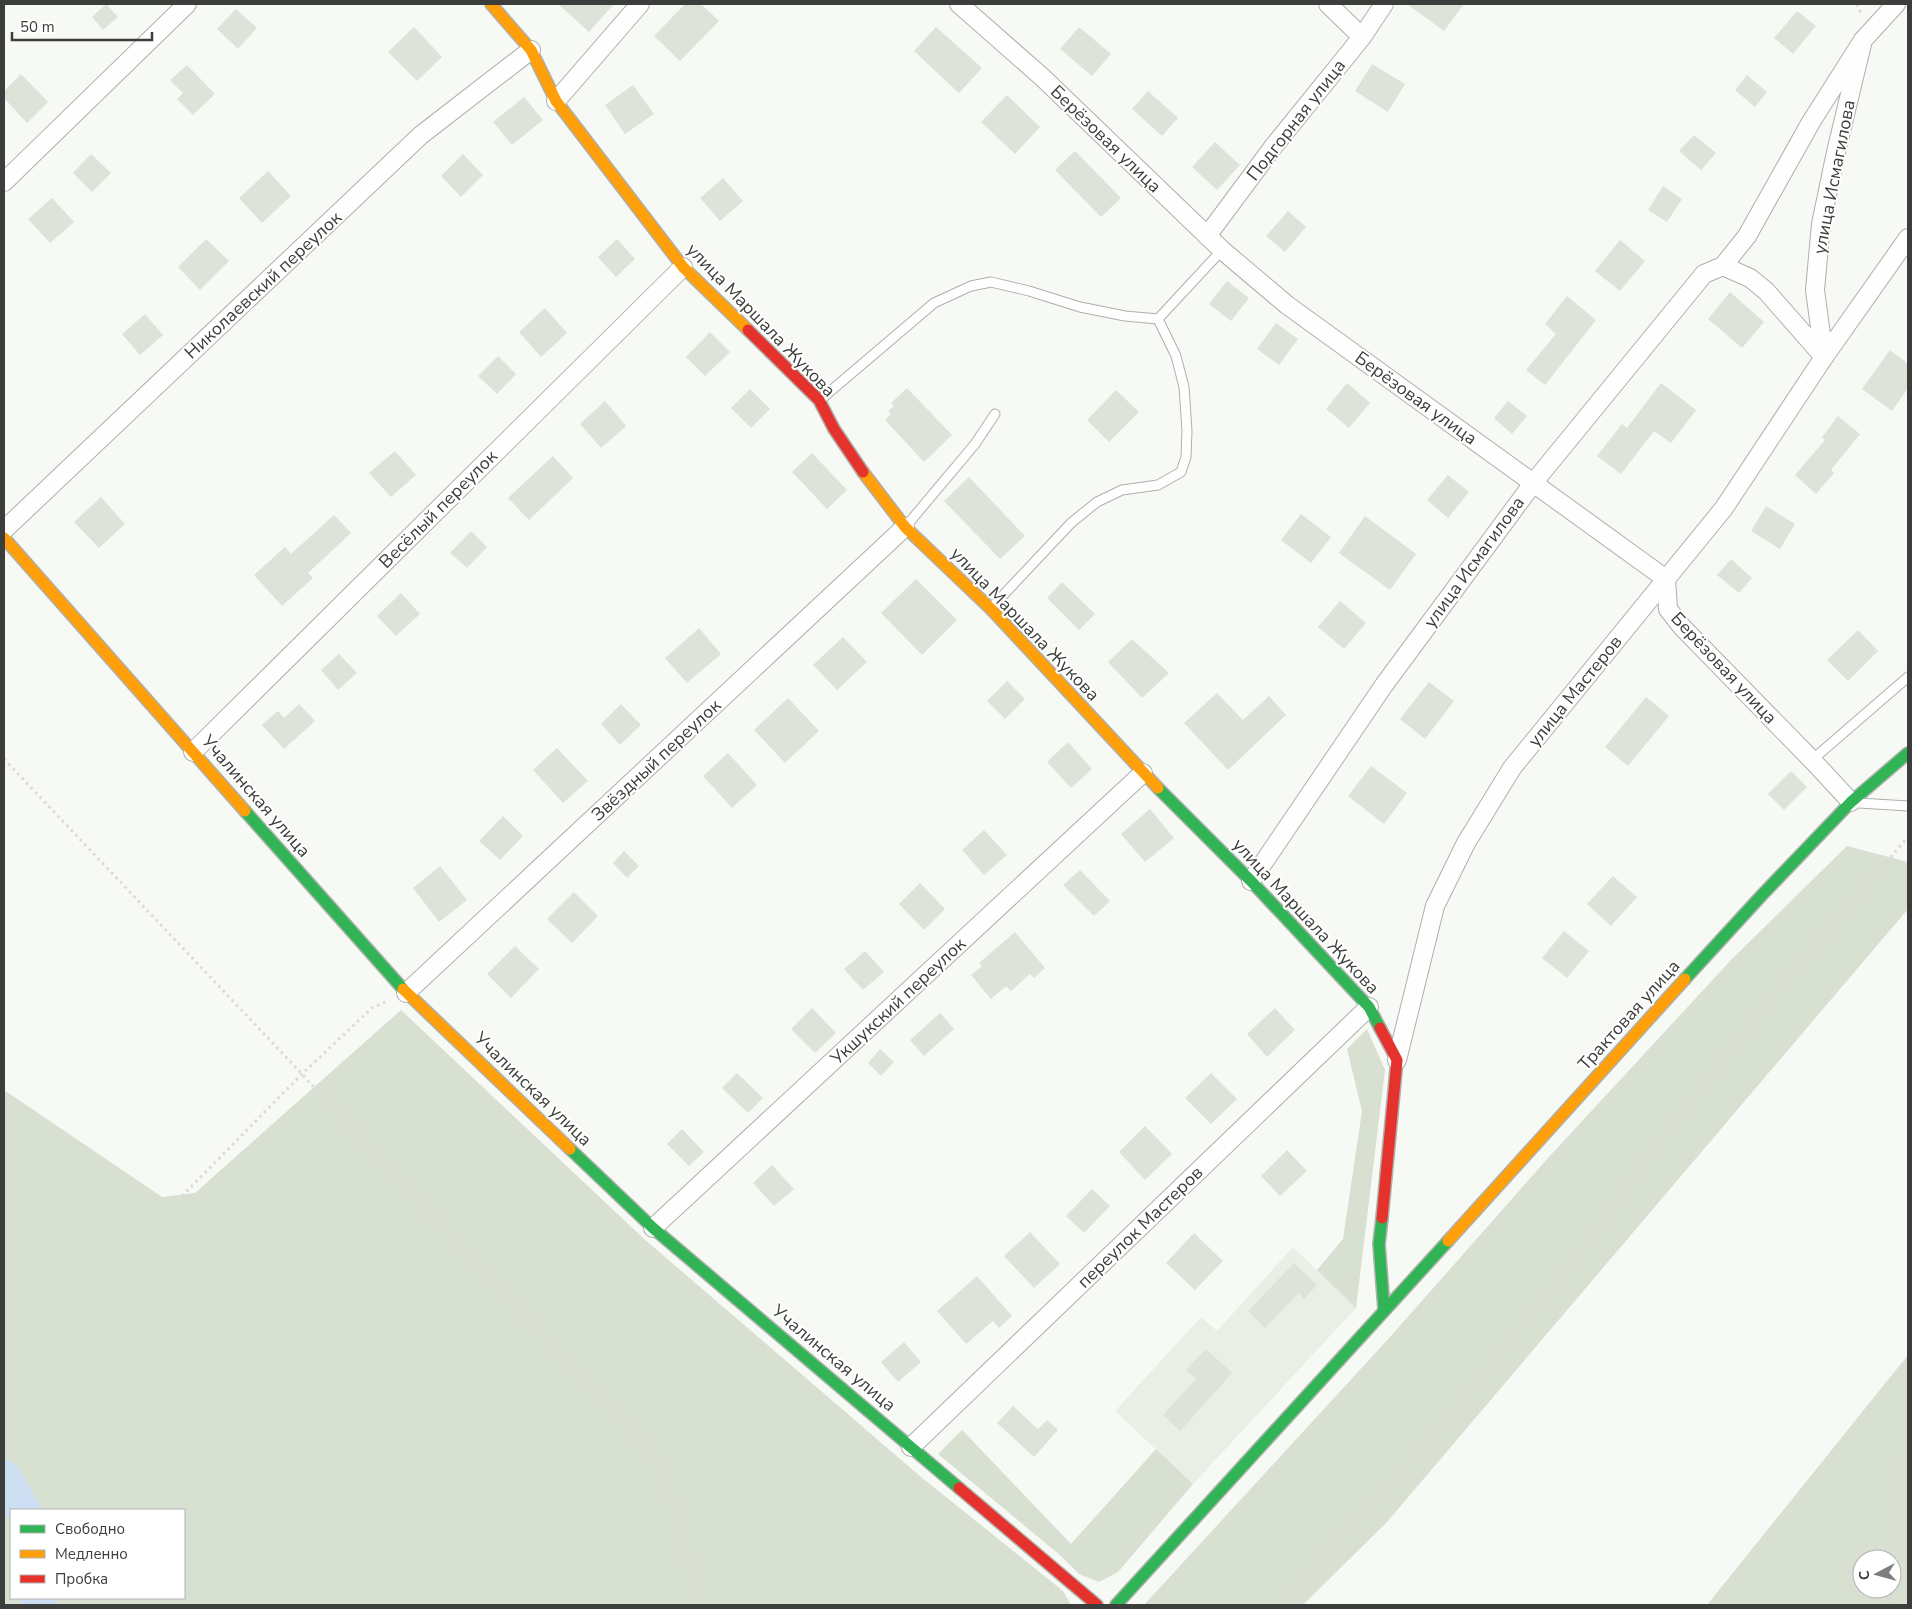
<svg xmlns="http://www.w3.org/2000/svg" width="1912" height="1609" font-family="'Nunito Sans',sans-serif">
  <rect width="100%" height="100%" fill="#f7f9f5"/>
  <path fill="#e9efe5" d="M1293 1247 1356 1308 1193 1484 1115 1411 1201 1317 1217 1331Z"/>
  <g fill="#d7e0d1" fill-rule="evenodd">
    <path d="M1847 846 1908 862V909L1387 1522 1303 1605H1144L1390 1337 1548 1158 1731 960Z"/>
    <path d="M401 1010 643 1238 921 1477 1063 1591 1071 1605H4V1090L162 1197 195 1193ZM11 1510H184V1598H11Z"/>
    <path d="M1367 1029 1385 1070 1356 1308 1317 1270 1343 1239 1362 1111 1347 1049Z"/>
    <path d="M1908 1355V1605H1707L1891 1376ZM1862 1559H1892V1589H1862Z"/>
    <path d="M962 1430 1071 1544 1156 1449 1193 1484 1118 1572 1099 1582 1079 1574 1061 1556 938 1454Z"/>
  </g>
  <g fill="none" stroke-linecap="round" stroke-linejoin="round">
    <g stroke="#cdddf2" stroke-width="34">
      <path d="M4 1477 23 1510"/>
      <path d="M37 1598 39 1605"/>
    </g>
  </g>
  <g fill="#dee3da">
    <path d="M106 4 118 17 103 30 92 17Z"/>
    <path d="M558 4H614L589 32Z"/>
    <path d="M685 4H701L719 21 680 61 654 36Z"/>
    <path d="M1407 4H1464L1444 31Z"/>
    <path d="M236 9 257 28 238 49 217 29Z"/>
    <path d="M1797 11 1816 26 1793 54 1774 38Z"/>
    <path d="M414 27 442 57 417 81 388 52Z"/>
    <path d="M936 27 982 68 959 93 914 51Z"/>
    <path d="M1079 27 1111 54 1092 76 1060 49Z"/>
    <path d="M1372 64 1405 84 1388 112 1355 91Z"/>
    <path d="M187 65 215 94 193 115 177 99 183 93 170 80Z"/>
    <path d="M21 74 48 102 27 123 4 98V91Z"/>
    <path d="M1747 75 1767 92 1755 107 1735 90Z"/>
    <path d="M633 85 654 114 625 134 605 105Z"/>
    <path d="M1148 91 1178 118 1162 136 1132 109Z"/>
    <path d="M1007 95 1040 127 1015 154 981 122Z"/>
    <path d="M524 97 543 120 512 145 493 122Z"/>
    <path d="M1694 135 1716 153 1701 170 1679 151Z"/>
    <path d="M1215 142 1240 165 1217 190 1192 167Z"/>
    <path d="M1075 151 1121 198 1101 217 1055 170Z"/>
    <path d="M91 154 111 173 92 192 73 173Z"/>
    <path d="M463 154 483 175 461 197 441 176Z"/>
    <path d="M268 171 291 196 262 223 239 198Z"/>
    <path d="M723 178 743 201 720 221 700 198Z"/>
    <path d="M1663 186 1682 199 1667 222 1648 210Z"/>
    <path d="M52 198 74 222 50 243 28 219Z"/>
    <path d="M1288 211 1306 227 1285 252 1266 236Z"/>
    <path d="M206 239 229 261 200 290 178 267Z"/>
    <path d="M617 239 635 259 616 277 598 257Z"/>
    <path d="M1620 240 1645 261 1620 291 1595 271Z"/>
    <path d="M1227 281 1249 298 1231 321 1209 304Z"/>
    <path d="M1730 292 1764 322 1742 348 1708 319Z"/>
    <path d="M1567 296 1596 320 1545 385 1526 370 1556 334 1545 324Z"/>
    <path d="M545 308 567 333 541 357 519 332Z"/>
    <path d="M145 314 163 335 140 355 122 334Z"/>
    <path d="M1276 323 1298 339 1279 365 1257 349Z"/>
    <path d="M710 332 730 352 705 376 686 357Z"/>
    <path d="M1890 350 1908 364V388L1892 411 1862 389Z"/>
    <path d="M498 356 516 374 497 394 478 376Z"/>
    <path d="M1347 383 1370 403 1349 428 1326 409Z"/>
    <path d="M1661 383 1696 410 1671 443 1654 431 1621 474 1597 456 1622 424 1627 428Z"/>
    <path d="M907 388 952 435 924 462 885 420 891 414 888 411 894 406 891 403Z"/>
    <path d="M750 389 770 409 751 428 731 408Z"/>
    <path d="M1116 390 1139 412 1109 442 1087 420Z"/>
    <path d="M605 401 626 426 601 448 580 424Z"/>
    <path d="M1508 401 1527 416 1512 434 1494 418Z"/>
    <path d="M1838 416 1860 434 1831 470 1834 473 1816 494 1795 475 1825 440 1822 437Z"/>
    <path d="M395 451 416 475 391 497 369 473Z"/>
    <path d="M812 453 847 490 827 509 792 472Z"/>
    <path d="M553 456 573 478 529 520 508 498Z"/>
    <path d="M1448 475 1469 492 1448 518 1427 500Z"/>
    <path d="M969 477 1025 536 1000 559 944 501Z"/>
    <path d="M101 497 125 524 99 548 74 522Z"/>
    <path d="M1766 506 1795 524 1780 549 1751 531Z"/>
    <path d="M1301 514 1331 537 1311 563 1281 540Z"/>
    <path d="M334 515 351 533 308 573 313 578 282 606 254 575 285 547 291 554Z"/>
    <path d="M1365 516 1416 554 1390 590 1339 553Z"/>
    <path d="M471 531 487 547 467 568 450 553Z"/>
    <path d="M1731 559 1752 578 1739 593 1717 575Z"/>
    <path d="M916 579 957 620 922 655 881 613Z"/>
    <path d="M1062 582 1095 614 1079 630 1047 598Z"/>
    <path d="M401 593 420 614 396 636 377 616Z"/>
    <path d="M1340 601 1366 623 1344 649 1318 627Z"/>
    <path d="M699 628 721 654 687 683 665 658Z"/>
    <path d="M1858 630 1878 651 1848 681 1827 660Z"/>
    <path d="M843 637 867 662 837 690 813 665Z"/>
    <path d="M1132 639 1169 673 1142 698 1108 662Z"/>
    <path d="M339 654 357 673 338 690 321 670Z"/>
    <path d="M1007 681 1025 699 1005 719 987 701Z"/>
    <path d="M1429 682 1454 701 1425 739 1400 719Z"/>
    <path d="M1217 693 1243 720 1269 696 1286 715 1228 770 1184 723Z"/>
    <path d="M1646 697 1669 716 1628 766 1605 747Z"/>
    <path d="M788 698 819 731 785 763 754 730Z"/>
    <path d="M299 704 315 721 284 749 262 725 278 711 284 718Z"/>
    <path d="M621 704 641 725 620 745 601 724Z"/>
    <path d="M1068 742 1092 769 1071 788 1047 762Z"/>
    <path d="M557 748 588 781 563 803 533 770Z"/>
    <path d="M728 753 757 785 732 808 703 776Z"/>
    <path d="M1371 766 1407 793 1384 824 1348 796Z"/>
    <path d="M1791 771 1807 787 1784 810 1768 794Z"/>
    <path d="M1150 809 1174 838 1145 862 1121 834Z"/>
    <path d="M503 816 523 836 500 860 479 841Z"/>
    <path d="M984 830 1007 855 984 875 962 850Z"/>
    <path d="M624 851 639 866 627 878 613 863Z"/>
    <path d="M440 866 467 900 439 922 413 888Z"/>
    <path d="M1080 870 1110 901 1094 916 1063 885Z"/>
    <path d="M1613 876 1637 897 1611 926 1587 904Z"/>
    <path d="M920 883 945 909 924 930 899 904Z"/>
    <path d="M574 892 598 916 572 943 547 919Z"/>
    <path d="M1564 931 1589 951 1567 978 1542 958Z"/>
    <path d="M1015 932 1045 968 1034 978 1030 974 1011 991 1006 986 991 999 971 975 982 966 979 963Z"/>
    <path d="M515 946 539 969 511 998 487 974Z"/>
    <path d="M865 951 884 972 863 990 844 969Z"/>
    <path d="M812 1008 836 1033 815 1053 791 1029Z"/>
    <path d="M1275 1008 1295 1030 1267 1057 1247 1034Z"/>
    <path d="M940 1013 954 1029 924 1056 910 1040Z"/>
    <path d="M880 1049 894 1062 881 1076 868 1063Z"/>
    <path d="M737 1073 763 1098 748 1113 722 1088Z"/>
    <path d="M1211 1073 1237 1099 1211 1124 1185 1098Z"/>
    <path d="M1145 1126 1172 1154 1145 1180 1119 1152Z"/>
    <path d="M682 1129 704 1152 689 1166 667 1144Z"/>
    <path d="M1287 1150 1307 1171 1280 1196 1261 1176Z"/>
    <path d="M772 1165 794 1189 774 1206 753 1183Z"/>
    <path d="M1092 1189 1110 1206 1084 1233 1066 1216Z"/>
    <path d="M1030 1232 1060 1264 1034 1288 1004 1256Z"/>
    <path d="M1194 1233 1223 1261 1195 1290 1166 1263Z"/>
    <path d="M1294 1263 1317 1285 1304 1299 1299 1293 1265 1328 1248 1311Z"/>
    <path d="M977 1276 1012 1316 999 1328 993 1321 966 1344 937 1311Z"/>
    <path d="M904 1342 921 1362 898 1382 881 1362Z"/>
    <path d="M1206 1349 1232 1373 1180 1431 1163 1415 1196 1379 1186 1370Z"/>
    <path d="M1013 1406 1038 1429 1047 1420 1058 1430 1034 1457 997 1423Z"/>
  </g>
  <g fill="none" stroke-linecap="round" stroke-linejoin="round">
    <defs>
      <g id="lane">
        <path d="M820 400 934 303 971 286 991 282 1029 291 1080 307 1125 316 1158 319"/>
        <path d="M907 525 975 444 995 414"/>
        <path d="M992 607 1071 523 1097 502 1122 490 1158 485 1181 472 1186 457 1187 431 1184 387 1176 356 1158 319 1222 250"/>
        <path d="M1812 760 1908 677"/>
        <path d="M1859 803 1908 806"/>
      </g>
      <g id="street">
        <path d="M959 4 1042 77 1222 250 1287 305 1666 579 1668 609 1682 627 1812 760 1851 802"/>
        <path d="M1328 4 1362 37"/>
        <path d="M556 101 640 4"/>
        <path d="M4 182 187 4"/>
        <path d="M1207 236 1273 147 1362 37 1384 4"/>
        <path d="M1723 266 1750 278 1766 291 1824 357"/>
        <path d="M1824 357 1815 290 1821 224 1836 152 1863 40 1896 4"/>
        <path d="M4 530 421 135 531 50"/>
        <path d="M193 752 683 267"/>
        <path d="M1251 881 1384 685 1534 482 1704 274 1723 266 1747 236 1811 122 1863 40"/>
        <path d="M406 993 905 527"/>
        <path d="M1397 1060 1435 906 1466 843 1512 768 1724 508 1824 357 1908 238"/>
        <path d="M653 1228 1143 773"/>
        <path d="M911 1447 1369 1007"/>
      </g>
      <g id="fast">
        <path d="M1158 788 1251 881 1369 1007 1380 1028"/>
        <path d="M245 811 403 989"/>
        <path d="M1685 979 1762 895 1851 802 1908 753"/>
        <path d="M570 1149 653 1228 959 1488"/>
        <path d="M1382 1218 1379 1244 1384 1309"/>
        <path d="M1116 1605 1448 1241"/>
      </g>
      <g id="slow">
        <path d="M491 4 531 50 556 101 683 267 748 330"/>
        <path d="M863 472 905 527 991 609 1158 788"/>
        <path d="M4 538 245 811"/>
        <path d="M403 989 570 1149"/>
        <path d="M1448 1241 1685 979"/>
      </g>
      <g id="jam">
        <path d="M748 330 819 400 834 429 863 472"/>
        <path d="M1380 1028 1397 1060 1382 1218"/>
        <path d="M959 1488 1097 1605"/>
      </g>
    </defs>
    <use href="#lane" stroke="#aeb0ad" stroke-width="11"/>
    <use href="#street" stroke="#aeb0ad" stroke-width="20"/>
    <use href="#fast" stroke="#aeb0ad" stroke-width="14"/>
    <use href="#slow" stroke="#aeb0ad" stroke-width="14"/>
    <use href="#jam" stroke="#aeb0ad" stroke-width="14"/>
    <g stroke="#dadada" stroke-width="3" stroke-dasharray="2.5 4" stroke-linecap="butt">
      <path d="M1857 4 1861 14"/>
      <path d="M4 759 302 1074 663 1465 700 1605"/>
      <path d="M182 1196 302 1074 372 1008 385 1002"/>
      <path d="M1891 1559V1522L1908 1446"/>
      <path d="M1891 1589V1605"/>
      <path d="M1277 1605 1289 1595 1428 1444 1573 1264 1664 1135 1795 969 1908 837"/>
    </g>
    <use href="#lane" stroke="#fefefe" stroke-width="9"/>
    <use href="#street" stroke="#fefefe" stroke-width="18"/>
    <use href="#fast" stroke="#30b455" stroke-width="11"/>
    <use href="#slow" stroke="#ff9f0a" stroke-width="11"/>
    <use href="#jam" stroke="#e5322d" stroke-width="11"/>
  </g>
  <g text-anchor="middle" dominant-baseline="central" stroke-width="4" stroke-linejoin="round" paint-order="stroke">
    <g font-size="18" fill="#3c3e3b" stroke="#fff">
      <text transform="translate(1296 120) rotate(-52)">Подгорная улица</text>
      <text transform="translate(1106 139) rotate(44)">Берёзовая улица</text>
      <text transform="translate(1834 177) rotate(-79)">улица Исмагилова</text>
      <text transform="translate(263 285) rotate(-43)">Николаевский переулок</text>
      <text transform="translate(761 320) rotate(46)">улица Маршала Жукова</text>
      <text transform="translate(1416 398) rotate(36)">Берёзовая улица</text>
      <text transform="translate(438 509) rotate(-45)">Весёлый переулок</text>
      <text transform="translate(1474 562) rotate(-54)">улица Исмагилова</text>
      <text transform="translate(1025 624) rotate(46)">улица Маршала Жукова</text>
      <text transform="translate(1724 668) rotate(47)">Берёзовая улица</text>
      <text transform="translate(1575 691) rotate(-51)">улица Мастеров</text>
      <text transform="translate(656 760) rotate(-43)">Звёздный переулок</text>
      <text transform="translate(256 796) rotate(49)">Учалинская улица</text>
      <text transform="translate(1306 916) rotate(47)">улица Маршала Жукова</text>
      <text transform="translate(898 1001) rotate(-43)">Укшукский переулок</text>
      <text transform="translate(1629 1015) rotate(-48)">Трактовая улица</text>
      <text transform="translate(533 1089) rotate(44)">Учалинская улица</text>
      <text transform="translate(1140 1227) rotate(-44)">переулок Мастеров</text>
      <text transform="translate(834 1358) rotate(40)">Учалинская улица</text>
    </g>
  </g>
  <rect width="1912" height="1609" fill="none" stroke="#3c3e3b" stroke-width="10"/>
  <rect x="10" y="1509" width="175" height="90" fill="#ffffff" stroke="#b1b2b1"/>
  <rect x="20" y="1525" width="25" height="8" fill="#30b455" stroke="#b1b2b1"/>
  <text x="55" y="1534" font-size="15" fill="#3c3e3b">Свободно</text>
  <rect x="20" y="1550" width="25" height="8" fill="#ff9f0a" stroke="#b1b2b1"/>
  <text x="55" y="1559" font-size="15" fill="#3c3e3b">Медленно</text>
  <rect x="20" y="1575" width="25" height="8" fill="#e5322d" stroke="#b1b2b1"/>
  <text x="55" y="1584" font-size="15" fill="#3c3e3b">Пробка</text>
  <g transform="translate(1877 1574) rotate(264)"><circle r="24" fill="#ffffff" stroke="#b1b2b1"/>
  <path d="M0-4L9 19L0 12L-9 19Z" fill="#7d7f7c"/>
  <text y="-8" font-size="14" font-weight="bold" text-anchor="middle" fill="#3c3e3b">С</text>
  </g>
  <path d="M12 32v8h140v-8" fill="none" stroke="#3c3e3b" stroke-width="2.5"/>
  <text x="20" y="32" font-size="15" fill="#3c3e3b" stroke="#ffffff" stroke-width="4" paint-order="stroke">50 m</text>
</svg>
